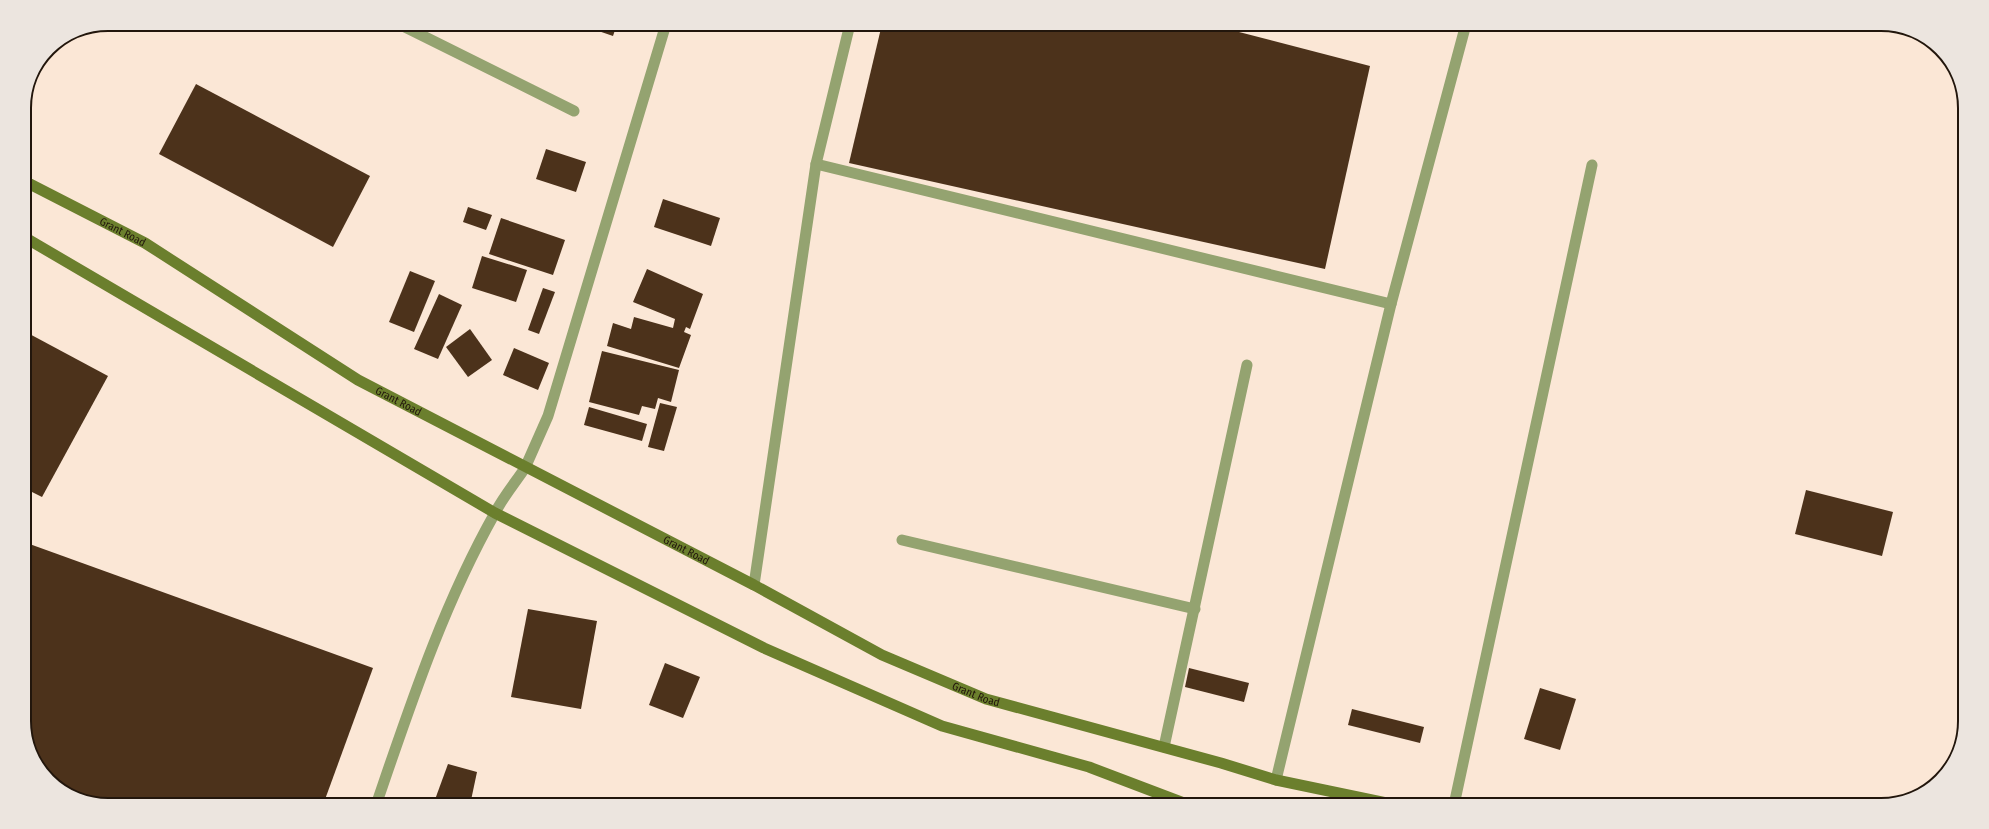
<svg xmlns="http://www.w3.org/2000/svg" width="1989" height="829" font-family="'Fira Sans Condensed',sans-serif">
  <rect width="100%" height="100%" fill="#fbe7d6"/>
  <g fill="#4c321b">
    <path d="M578 24H617L613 36Z"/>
    <path d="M882 24H1208L1370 66 1325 269 849 163Z"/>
    <path d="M196 84 370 176 333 247 159 154Z"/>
    <path d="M546 149 586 162 576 192 536 179Z"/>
    <path d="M663 199 720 218 711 246 654 227Z"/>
    <path d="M468 207 492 215 486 230 463 222Z"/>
    <path d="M501 218 565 240 553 275 489 254Z"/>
    <path d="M482 256 527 270 516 302 472 288Z"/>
    <path d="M647 269 703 294 690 329 686 327 684 332 691 335 679 368 607 346 613 323 631 329 634 317 673 328 675 319 633 302Z"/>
    <path d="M410 271 435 281 414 332 389 322Z"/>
    <path d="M543 288 555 292 539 334 528 330Z"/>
    <path d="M439 294 462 305 438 359 414 349Z"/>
    <path d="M470 329 492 360 468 377 446 347Z"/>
    <path d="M24 331 108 376 42 497 24 488Z"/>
    <path d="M514 348 549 363 538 390 503 375Z"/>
    <path d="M602 351 679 370 671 402 658 398 655 409 642 406 639 415 589 402Z"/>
    <path d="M660 403 677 407 664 451 648 447Z"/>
    <path d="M589 407 647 424 642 441 584 425Z"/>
    <path d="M1806 490 1893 512 1882 556 1795 534Z"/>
    <path d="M24 542 373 668 323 805H108L76 799 41 772 24 727Z"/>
    <path d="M528 609 597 621 581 709 511 697Z"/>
    <path d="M665 663 700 677 683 718 649 705Z"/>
    <path d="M1189 668 1249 683 1244 702 1185 687Z"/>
    <path d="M1540 688 1576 699 1560 750 1524 739Z"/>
    <path d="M1352 709 1424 727 1420 743 1348 725Z"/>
    <path d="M448 764 477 772 470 805H433Z"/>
  </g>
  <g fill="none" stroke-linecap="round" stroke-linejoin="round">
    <g stroke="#94a370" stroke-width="11">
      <path d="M816 164 1391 304"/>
      <path d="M902 540 1195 609"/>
      <path d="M754 585 816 164 850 24"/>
      <path d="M1164 747 1247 365"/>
      <path d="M1276 780 1391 304 1466 24"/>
      <path d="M1454 805 1592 165"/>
    </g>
    <g stroke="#94a370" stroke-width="11">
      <path d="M399 24 574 111"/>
      <path d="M525 468 548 416 666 24"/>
    </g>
    <path stroke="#94a370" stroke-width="11" d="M376 805C410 706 443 605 495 513 503 497 515 483 525 468"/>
    <g stroke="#6b7f2d" stroke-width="11">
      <path id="s1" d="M24 181 145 243 358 380 754 585 882 655 986 699 1221 763 1276 780 1396 805"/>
      <path d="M24 237 495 513 764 648 942 726 1089 767 1189 805"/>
    </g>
  </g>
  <g text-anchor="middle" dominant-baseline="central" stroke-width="4" stroke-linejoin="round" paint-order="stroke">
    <g font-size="11" fill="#22160c" stroke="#fef7f1">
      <text stroke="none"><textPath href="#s1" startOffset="111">Grant Road</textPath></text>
      <text stroke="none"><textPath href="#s1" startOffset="435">Grant Road</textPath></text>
      <text stroke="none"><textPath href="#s1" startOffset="759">Grant Road</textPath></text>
      <text stroke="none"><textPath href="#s1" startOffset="1083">Grant Road</textPath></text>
    </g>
  </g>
  <path d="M0 0H1989V829H0ZM108 31H1881A77 77 0 0 1 1958 108V721A77 77 0 0 1 1881 798H108A77 77 0 0 1 31 721V108A77 77 0 0 1 108 31Z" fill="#ece5df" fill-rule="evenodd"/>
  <path fill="none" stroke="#22160c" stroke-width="2" d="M108 31H1881A77 77 0 0 1 1958 108V721A77 77 0 0 1 1881 798H108A77 77 0 0 1 31 721V108A77 77 0 0 1 108 31Z"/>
</svg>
